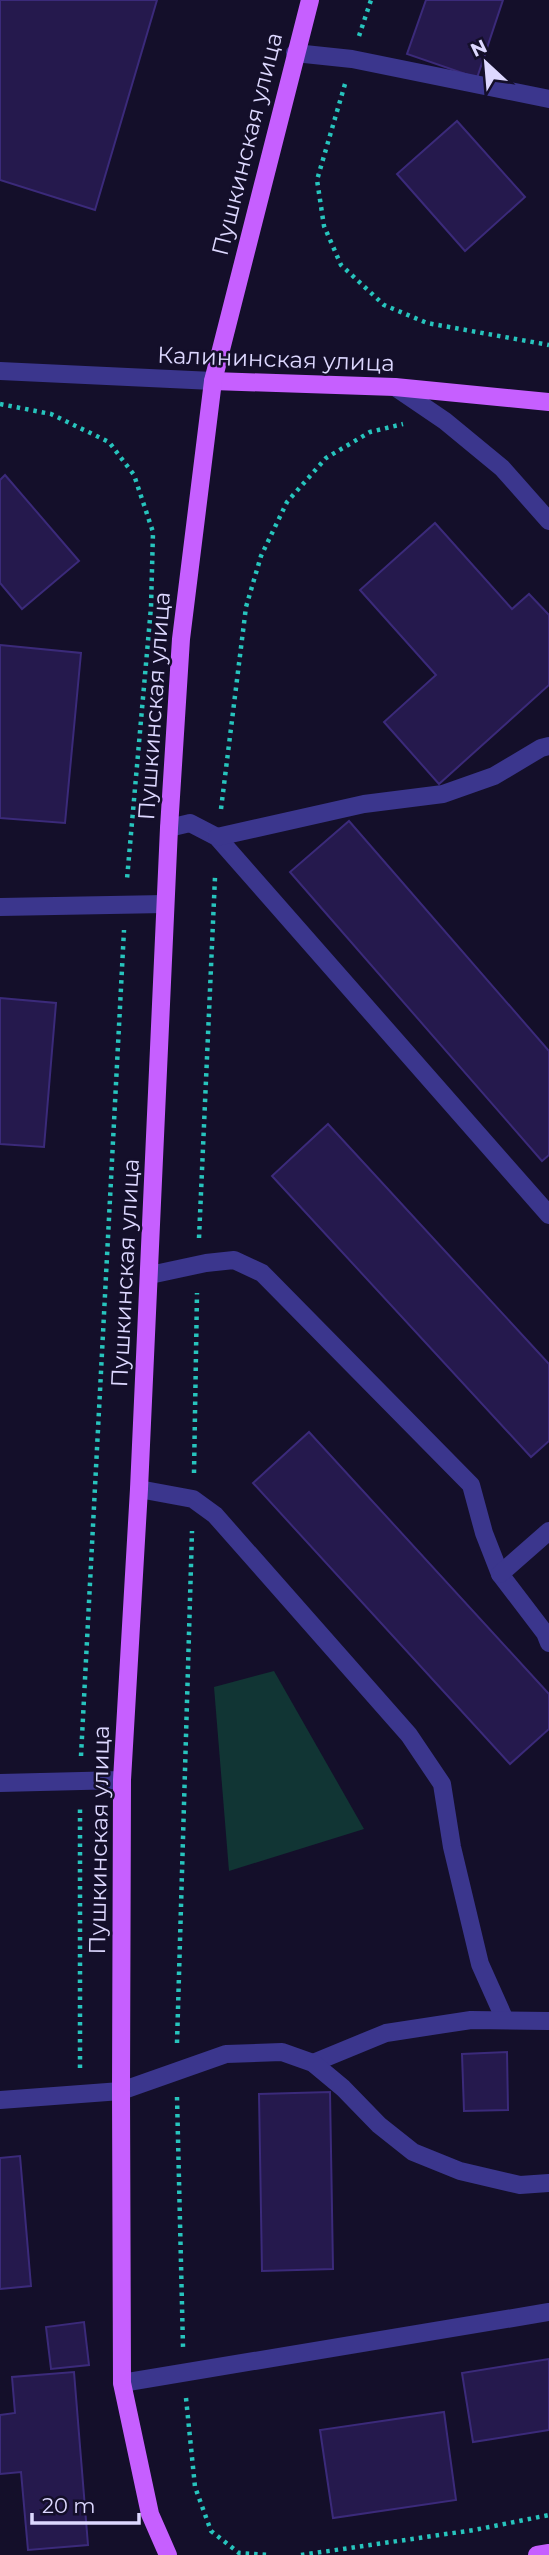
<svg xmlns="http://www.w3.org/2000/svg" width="549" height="2555" font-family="Montserrat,sans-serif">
  <rect width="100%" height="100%" fill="#140f2a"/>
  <path fill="#113534" d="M274 1671 364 1829 229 1871 214 1687Z"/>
  <g fill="#25194d" stroke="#3b2a7a" stroke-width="2">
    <path d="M0 0H157L95 210 0 180Z"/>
    <path d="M426 0H503L477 78 407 54Z"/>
    <path d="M457 121 525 197 465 251 397 174Z"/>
    <path d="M5 475 79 561 22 609 0 583V480Z"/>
    <path d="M435 523 512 609 529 594 549 615V685L439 784 384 722 436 675 360 590Z"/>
    <path d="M0 645 81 653 65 823 0 818Z"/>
    <path d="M349 821 549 1051V1155L542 1161 290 872Z"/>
    <path d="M0 998 56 1003 44 1147 0 1144Z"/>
    <path d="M328 1124 549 1364V1441L531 1457 272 1176Z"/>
    <path d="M309 1432 549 1694V1729L510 1764 253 1483Z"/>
    <path d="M507 2052 508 2110 464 2111 462 2054Z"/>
    <path d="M330 2092 333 2269 262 2271 259 2094Z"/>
    <path d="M20 2156 31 2286 0 2289V2158Z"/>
    <path d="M84 2322 89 2365 51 2369 46 2327Z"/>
    <path d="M549 2359V2430L473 2442 462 2373Z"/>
    <path d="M74 2372 88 2545 28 2550 21 2472 0 2474V2415L15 2413 12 2377Z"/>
    <path d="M444 2412 456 2500 333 2518 320 2430Z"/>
  </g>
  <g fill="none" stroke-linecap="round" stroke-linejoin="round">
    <g stroke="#27c4bd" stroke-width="4.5" stroke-dasharray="3.5 5" stroke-linecap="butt">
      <path d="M359 36 371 0"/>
      <path d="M345 84 317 180 324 226 341 265 384 305 427 323 549 345"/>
      <path d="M0 404 51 414 109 442 134 475 153 532 151 607 127 879"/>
      <path d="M221 809 246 607 261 556 287 502 326 458 370 432 403 424"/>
      <path d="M199 1238 215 877"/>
      <path d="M194 1473 197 1293"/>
      <path d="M81 1756 124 930"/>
      <path d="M177 2043 192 1531"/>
      <path d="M80 2068V1807"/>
      <path d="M177 2097 183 2347"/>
      <path d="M186 2398 195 2487 211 2531 239 2553 270 2555"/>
      <path d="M301 2555 474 2530 549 2515"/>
    </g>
    <g stroke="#3b368d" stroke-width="18">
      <path d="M295 53 352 59 549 99"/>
      <path d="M0 371 213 381"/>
      <path d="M395 387 445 421 502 468 549 521"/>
      <path d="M169 828 190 823 217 837 549 1215"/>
      <path d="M217 837 364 804 443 794 494 776 541 748 549 746"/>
      <path d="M0 907 165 904"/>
      <path d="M150 1275 206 1263 234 1260 262 1273 471 1485 484 1533 500 1574 545 1633 549 1643"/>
      <path d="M139 1489 193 1499 215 1515 409 1735 442 1784 452 1847 480 1964 505 2020"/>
      <path d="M500 1574 549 1531"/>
      <path d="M0 1783 122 1780"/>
      <path d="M313 2063 386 2033 471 2020 549 2021"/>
      <path d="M0 2100 121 2091 226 2054 282 2052 313 2063 343 2088 379 2125 413 2152 460 2171 520 2185 549 2183"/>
      <path d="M122 2383 549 2312"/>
    </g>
    <g stroke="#c65fff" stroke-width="18">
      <path d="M213 381 395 387 549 402"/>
      <path d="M168 2555 150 2514 122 2383 121 2091 122 1780 139 1489 169 828 181 639 213 381 310 0"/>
      <path d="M537 2555 549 2553"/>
    </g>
  </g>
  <g text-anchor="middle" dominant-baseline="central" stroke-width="5" stroke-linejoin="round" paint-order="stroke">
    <g font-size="23" fill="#ddd8ff" stroke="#140f2a">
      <text transform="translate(247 144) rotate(-76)">Пушкинская улица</text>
      <text transform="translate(276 359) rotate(2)">Калининская улица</text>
      <text transform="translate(154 706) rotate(-86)">Пушкинская улица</text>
      <text transform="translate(125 1273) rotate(-87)">Пушкинская улица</text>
      <text transform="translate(99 1840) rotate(-89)">Пушкинская улица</text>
    </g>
  </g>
  <g transform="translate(486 63) rotate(334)" stroke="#140f2a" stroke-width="5" paint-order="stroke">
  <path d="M0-5L12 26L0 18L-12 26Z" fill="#ddd8ff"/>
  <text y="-10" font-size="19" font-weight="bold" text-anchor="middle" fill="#ddd8ff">N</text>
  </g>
  <path d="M32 2513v10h107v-10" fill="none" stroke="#ddd8ff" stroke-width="3.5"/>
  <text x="42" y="2513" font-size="21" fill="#ddd8ff" stroke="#140f2a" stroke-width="5" paint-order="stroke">20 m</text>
</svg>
